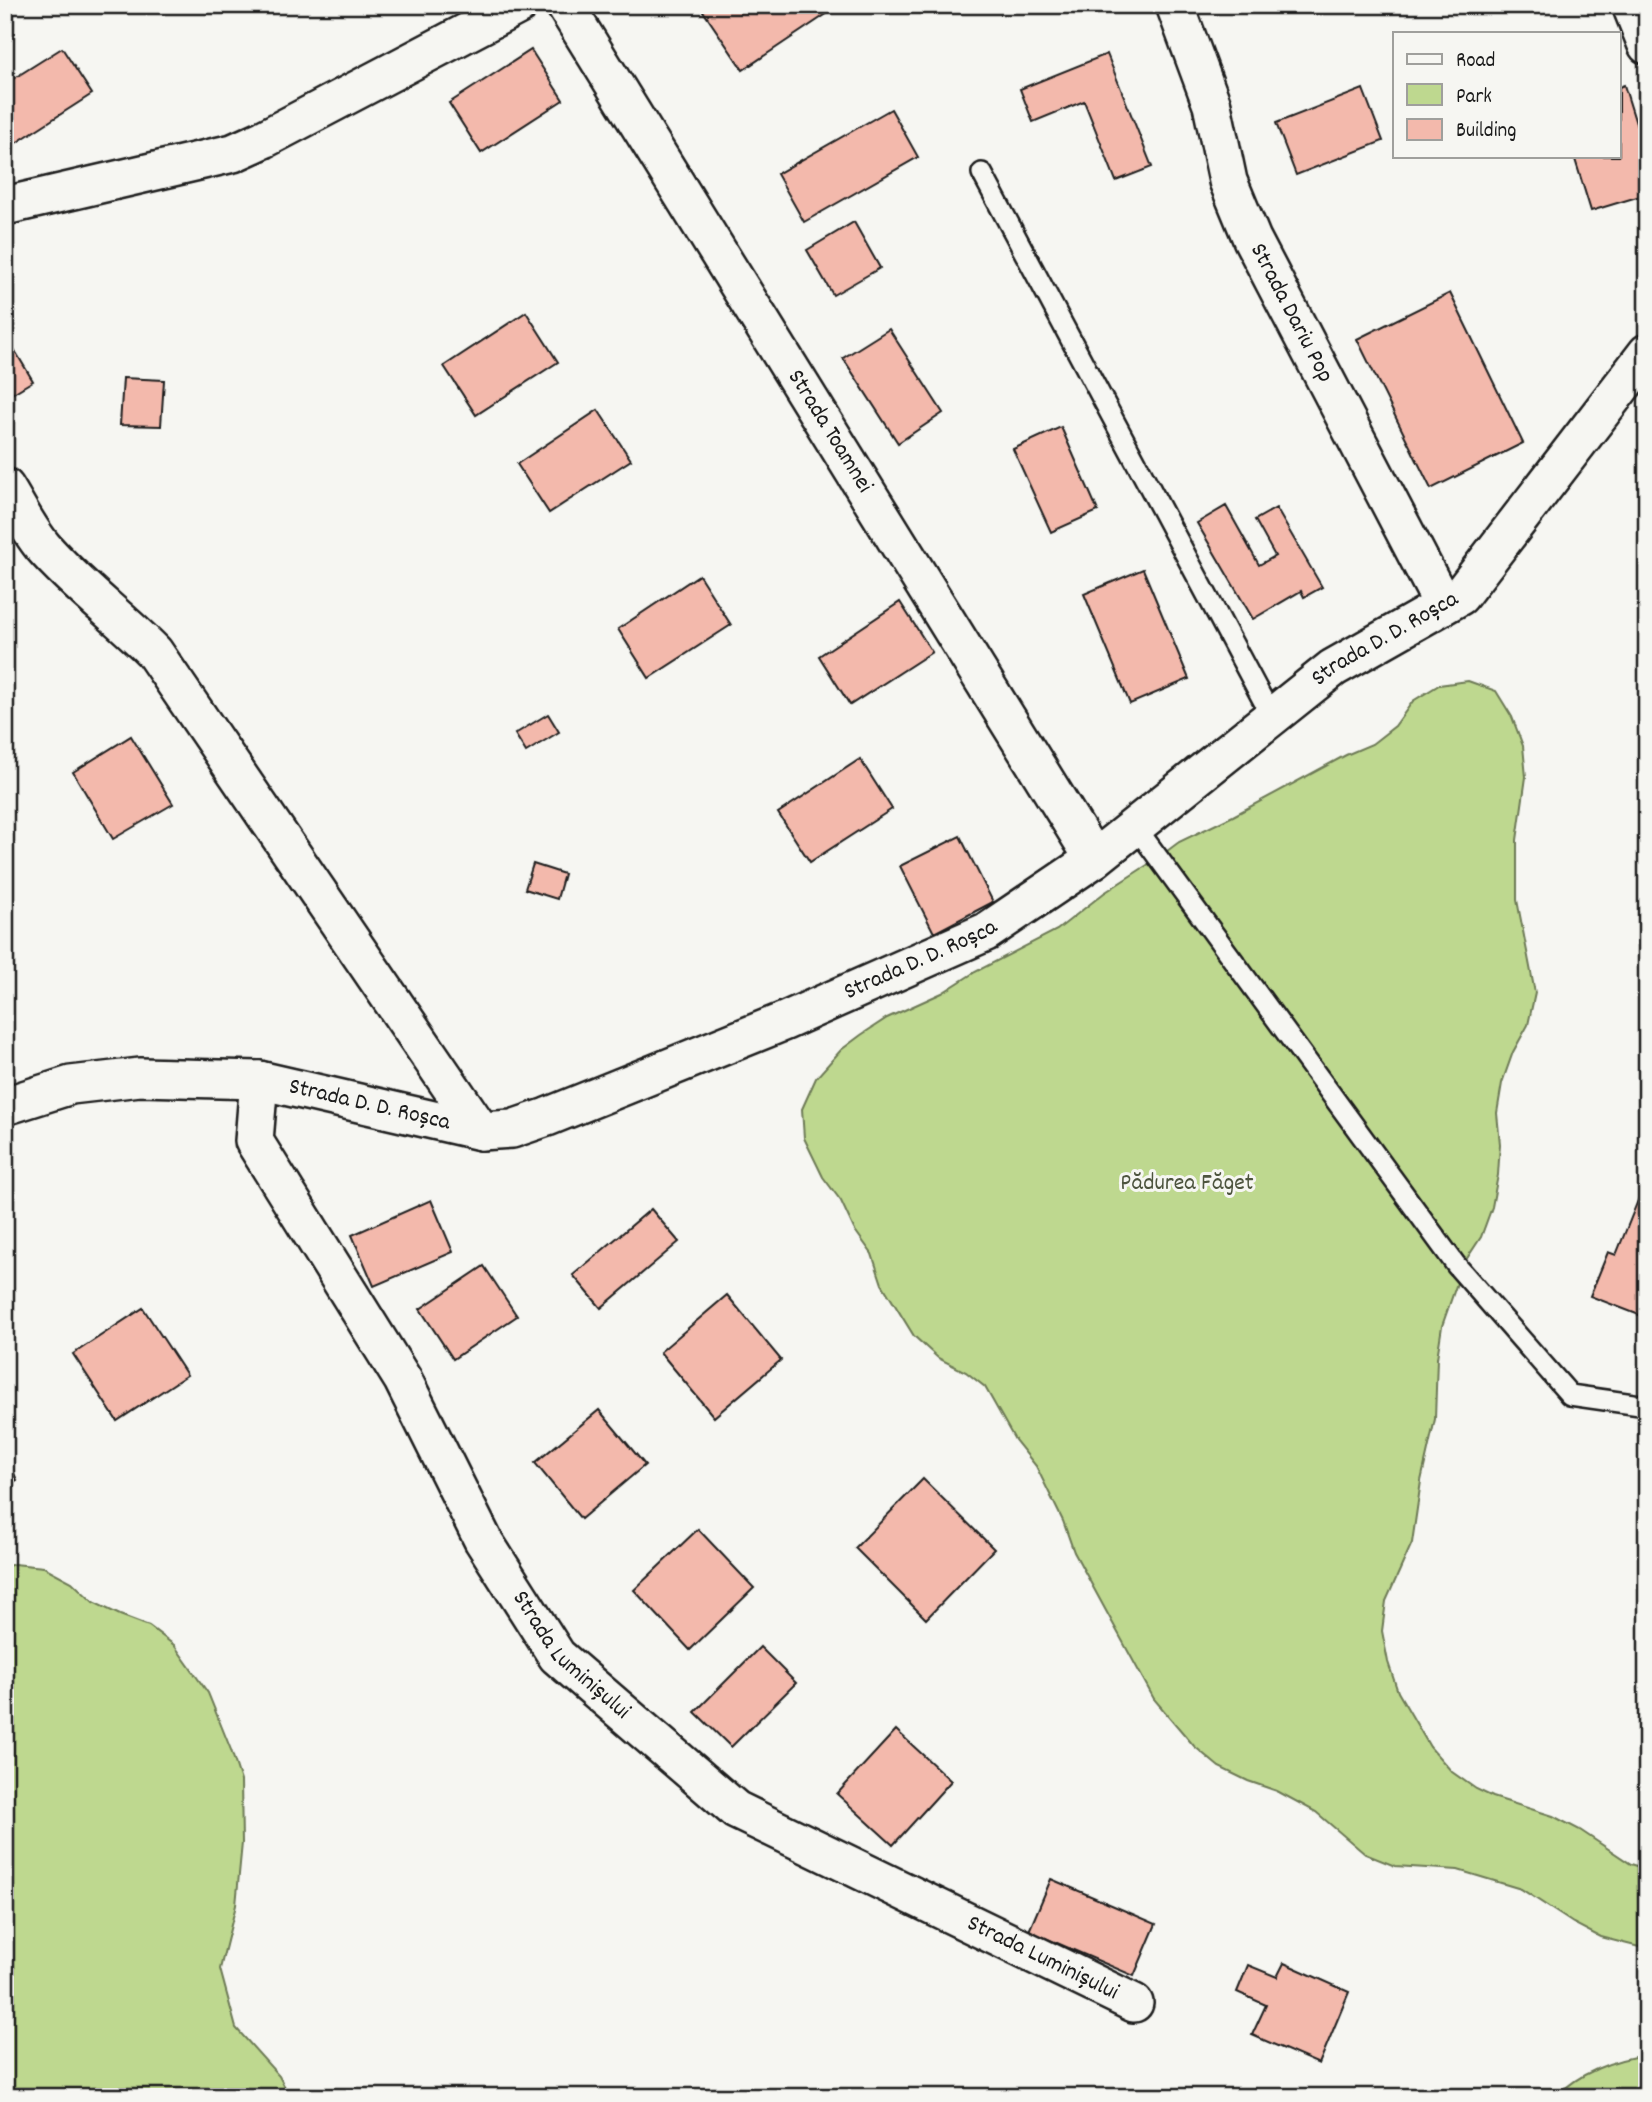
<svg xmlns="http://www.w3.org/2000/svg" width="1652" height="2102" font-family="Dekko,sans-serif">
  <rect width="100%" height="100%" fill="#f6f6f2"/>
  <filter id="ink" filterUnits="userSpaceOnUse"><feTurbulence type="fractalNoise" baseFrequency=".0143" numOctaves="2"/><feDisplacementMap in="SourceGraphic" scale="14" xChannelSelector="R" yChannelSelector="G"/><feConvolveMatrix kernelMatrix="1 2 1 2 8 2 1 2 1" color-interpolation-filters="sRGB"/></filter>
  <g filter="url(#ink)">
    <g fill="#bed88f" stroke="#6d7a56" stroke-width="2">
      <path d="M1468 681 1496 691 1512 717 1523 746 1526 777 1517 840V900L1535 993 1528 1025 1513 1052 1502 1083 1497 1113 1500 1144 1498 1175 1492 1207 1481 1237 1464 1263 1442 1326 1437 1358 1435 1419 1421 1481 1412 1543 1386 1601 1382 1631 1388 1662 1398 1692 1430 1747 1452 1772 1476 1789 1493 1797 1553 1816 1580 1830 1631 1864 1647 1869V1949L1600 1937 1573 1923 1521 1889 1458 1870 1395 1866 1365 1854 1316 1812 1277 1791 1248 1781 1219 1767 1194 1746 1154 1699 1074 1552 1063 1521 1036 1466 1015 1440 985 1387 966 1372 938 1358 914 1336 882 1284 872 1254 854 1229 841 1201 823 1177 804 1138 802 1109 816 1078 841 1050 861 1035 887 1018 942 993 975 972 1057 930 1104 893 1155 860 1179 842 1233 816 1346 755 1372 744 1395 726 1413 701 1439 685Z"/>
      <path d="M14 1564 44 1567 72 1582 93 1602 120 1615 149 1626 174 1645 208 1693 231 1750 241 1781 242 1843 236 1905 220 1969 236 2028 279 2076 290 2097H5V1567Z"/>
      <path d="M1647 2055V2097H1556C1578 2073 1615 2059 1647 2055Z"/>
    </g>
    <g fill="#f3b9ac" stroke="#1c1c1c" stroke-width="2">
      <path d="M711 5H840L743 70 703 11Z"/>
      <path d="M62 48 92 94 5 150V84Z"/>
      <path d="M531 50 563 100 481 153 449 103Z"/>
      <path d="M1107 54 1152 167 1116 181 1084 101 1033 122 1020 89Z"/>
      <path d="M1624 85 1647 159V194L1591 211 1574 156H1619V87Z"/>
      <path d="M1363 89 1383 141 1296 175 1276 123Z"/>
      <path d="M891 109 918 157 804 222 777 174Z"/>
      <path d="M854 222 880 268 833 295 807 250Z"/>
      <path d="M1450 293 1523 443 1431 489 1357 339Z"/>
      <path d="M526 312 558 362 476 415 444 366Z"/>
      <path d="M889 329 943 413 898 443 843 358Z"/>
      <path d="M5 334 33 381 5 398Z"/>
      <path d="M123 378 164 380 161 426 120 425Z"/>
      <path d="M598 410 631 460 549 513 517 464Z"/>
      <path d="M1061 427 1098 511 1051 532 1013 449Z"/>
      <path d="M1226 506 1259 565 1275 556 1255 520 1276 508 1322 587 1304 597 1301 591 1253 619 1197 523Z"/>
      <path d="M1143 569 1189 679 1130 704 1084 594Z"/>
      <path d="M699 575 731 625 649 678 618 629Z"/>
      <path d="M900 602 932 652 850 705 819 656Z"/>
      <path d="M548 714 559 732 526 752 515 734Z"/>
      <path d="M131 736 173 804 113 839 73 772Z"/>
      <path d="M860 759 892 809 810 862 778 813Z"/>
      <path d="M960 836 993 902 934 933 900 866Z"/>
      <path d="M533 864 564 874 557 899 525 889Z"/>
      <path d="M1647 1178V1318L1590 1296 1608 1252 1616 1255Z"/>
      <path d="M431 1200 453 1252 374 1286 352 1235Z"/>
      <path d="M651 1209 679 1242 601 1308 573 1275Z"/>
      <path d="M484 1266 517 1316 453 1359 420 1309Z"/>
      <path d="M727 1295 781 1360 714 1417 660 1352Z"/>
      <path d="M143 1308 187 1375 117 1421 73 1354Z"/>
      <path d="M599 1410 645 1465 581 1519 535 1463Z"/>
      <path d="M5 1453 17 1480 5 1486Z"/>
      <path d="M923 1479 994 1549 926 1619 855 1548Z"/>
      <path d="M698 1529 754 1588 690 1650 634 1590Z"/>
      <path d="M760 1647 796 1683 731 1747 695 1712Z"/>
      <path d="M896 1730 951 1781 893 1845 837 1794Z"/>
      <path d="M1051 1879 1156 1924 1134 1976 1029 1931Z"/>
      <path d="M1284 1963 1349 1992 1319 2064 1252 2035 1266 2005 1237 1992 1248 1965 1277 1977Z"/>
    </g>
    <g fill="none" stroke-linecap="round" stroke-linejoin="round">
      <defs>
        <g id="lane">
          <path d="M982 173 1272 717"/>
          <path d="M1135 826 1456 1265 1570 1395 1647 1406"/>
        </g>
        <g id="street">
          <path id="s1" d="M565 5 1094 859"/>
          <path id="s2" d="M1175 5 1212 105 1228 181 1252 239 1443 605"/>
          <path d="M1631 5 1647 45"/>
          <path d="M5 206 233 153 264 139 519 5"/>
          <path d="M5 487C17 506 28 529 43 547 76 585 118 616 154 652L481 1131"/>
          <path id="s3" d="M259 1080 254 1141 403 1380 483 1540 557 1656 736 1810 1134 2003"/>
          <path id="s4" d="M5 1106 71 1085 140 1077 259 1080 481 1131 512 1129 547 1117 785 1021 986 932 1094 859 1333 668 1460 596 1647 353"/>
        </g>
      </defs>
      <use href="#lane" stroke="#1c1c1c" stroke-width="24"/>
      <use href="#street" stroke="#1c1c1c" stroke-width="42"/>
      <use href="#lane" stroke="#f6f6f2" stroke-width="19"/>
      <use href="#street" stroke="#f6f6f2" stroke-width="37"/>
    </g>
  </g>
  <g text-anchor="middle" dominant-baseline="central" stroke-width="6" stroke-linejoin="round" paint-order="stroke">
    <g font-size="24" fill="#1c1c1c" stroke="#f6f6f2">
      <text stroke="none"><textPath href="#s2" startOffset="331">Strada Dariu Pop</textPath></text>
      <text stroke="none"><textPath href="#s1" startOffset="502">Strada Toamnei</textPath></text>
      <text stroke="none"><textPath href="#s4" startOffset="1526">Strada D. D. Roșca</textPath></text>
      <text stroke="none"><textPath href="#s4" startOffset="959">Strada D. D. Roșca</textPath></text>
      <text stroke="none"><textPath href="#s4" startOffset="371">Strada D. D. Roșca</textPath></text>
      <text stroke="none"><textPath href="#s3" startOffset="668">Strada Luminișului</textPath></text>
      <text stroke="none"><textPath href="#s3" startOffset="1236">Strada Luminișului</textPath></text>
    </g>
    <g font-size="24" fill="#4d543e" stroke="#f6f6f2">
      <text x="1187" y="1184">Pădurea Făget</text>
    </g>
  </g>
  <rect width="1652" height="2102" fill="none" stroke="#f6f6f2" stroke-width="28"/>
  <rect x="14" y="14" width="1624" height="2074" fill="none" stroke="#1c1c1c" stroke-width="2.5" filter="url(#ink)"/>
  <rect x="1393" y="32" width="228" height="126" fill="#f6f6f2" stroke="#9f9f9c" stroke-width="2"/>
  <rect x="1407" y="54" width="35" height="10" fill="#f6f6f2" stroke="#9f9f9c" stroke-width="2"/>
  <text x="1456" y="66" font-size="21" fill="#1c1c1c">Road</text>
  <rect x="1407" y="84" width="35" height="21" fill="#bed88f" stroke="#9f9f9c" stroke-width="2"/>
  <text x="1456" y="102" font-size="21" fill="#1c1c1c">Park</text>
  <rect x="1407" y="119" width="35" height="21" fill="#f3b9ac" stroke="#9f9f9c" stroke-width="2"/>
  <text x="1456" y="136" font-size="21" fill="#1c1c1c">Building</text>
</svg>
